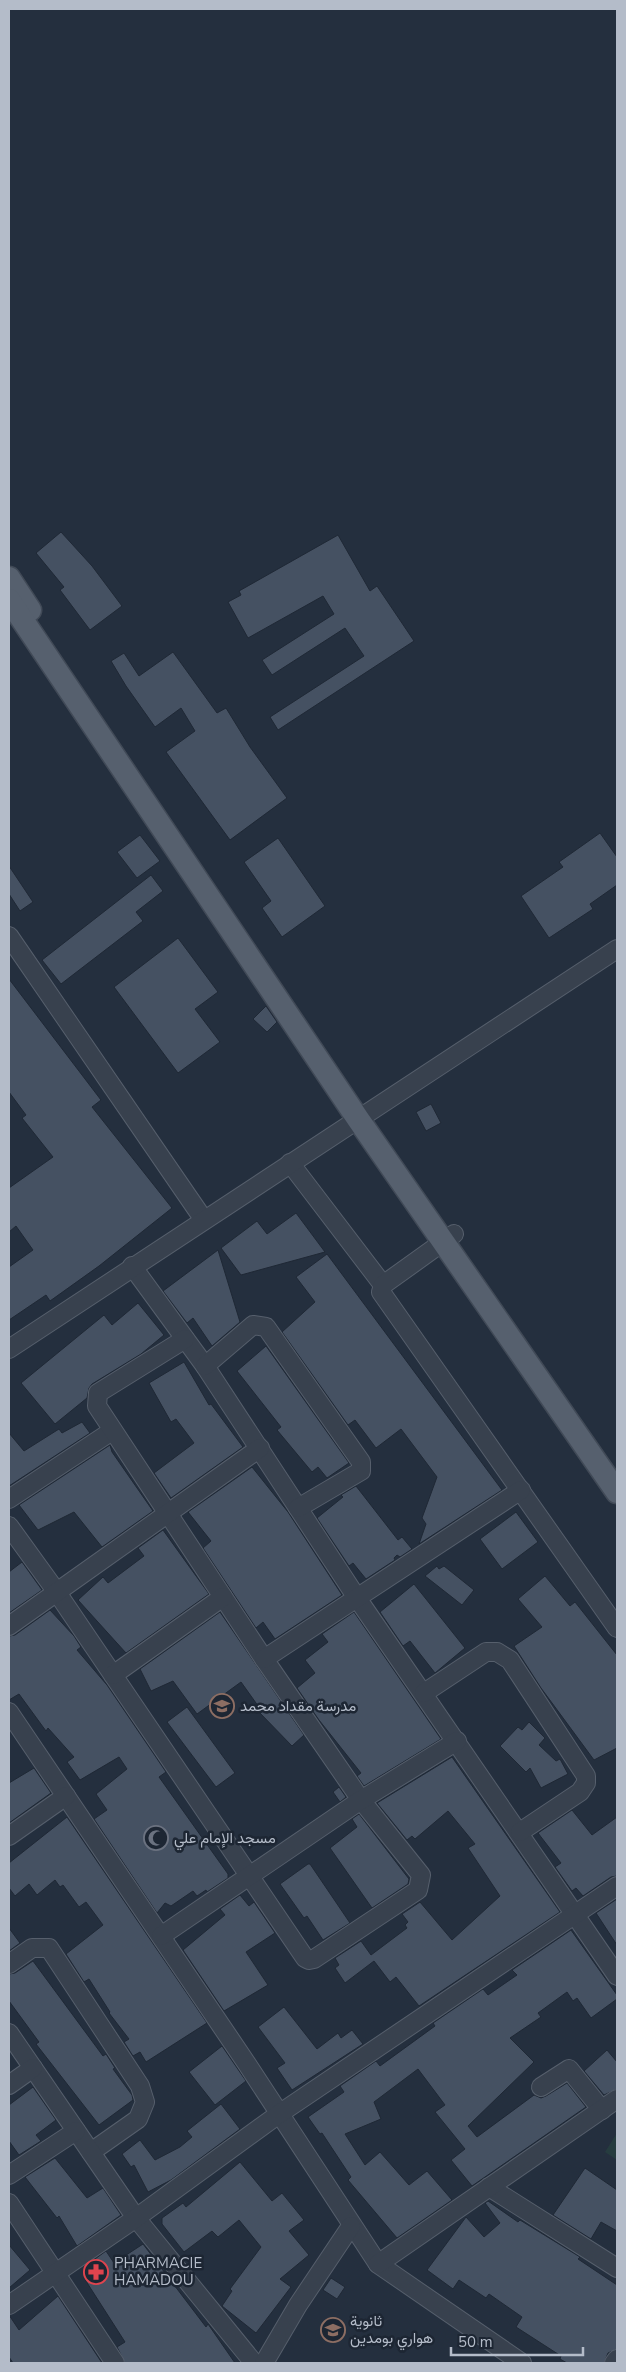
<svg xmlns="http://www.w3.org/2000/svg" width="626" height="2372" font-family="'Nunito Sans',Vazirmatn,sans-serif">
  <rect width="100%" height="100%" fill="#242f3e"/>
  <path fill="#263c3f" d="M617 2133V2160L605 2152Z"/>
  <g fill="#455162" stroke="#1f2835">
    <path d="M61 532 92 566 122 606 90 630 60 590 64 587 36 553Z"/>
    <path d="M338 535 370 591 377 586 414 641 278 730 270 717 364 656 345 628 272 675 262 660 334 614 323 596 248 638 228 602 241 595 239 591Z"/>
    <path d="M173 652 217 713 226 708 250 747 287 798 230 840 166 752 195 731 181 708 155 727 126 686 111 661 124 653 139 676Z"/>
    <path d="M600 833 617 857V885L590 904 593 909 549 938 521 896 563 867 559 862Z"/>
    <path d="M140 835 160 861 137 878 117 852Z"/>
    <path d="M278 838 325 906 282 937 262 908 271 901 244 862Z"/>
    <path d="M9 866 33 902 20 911 9 894Z"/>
    <path d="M151 875 163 891 136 912 143 921 61 984 42 960Z"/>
    <path d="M178 938 218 992 195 1009 220 1042 178 1073 114 987Z"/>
    <path d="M9 979 101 1100 92 1107 172 1208 99 1266 50 1301 46 1295 9 1320V1267L33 1250 16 1226 9 1232V1188L53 1157 22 1118 26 1115 9 1092Z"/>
    <path d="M266 1006 277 1022 267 1032 253 1019Z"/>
    <path d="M431 1104 441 1123 426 1131 416 1112Z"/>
    <path d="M296 1213 325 1252 241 1275 221 1248 257 1221 267 1234Z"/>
    <path d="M218 1250 240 1322 212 1346 193 1318 187 1323 163 1291Z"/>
    <path d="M327 1254 502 1490 419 1544 426 1524 422 1518 437 1477 401 1429 376 1448 355 1420 348 1425 282 1332 315 1302 296 1277Z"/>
    <path d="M138 1303 164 1335 141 1354 92 1384 89 1388 87 1398 55 1424 21 1383 104 1315 112 1325Z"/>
    <path d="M266 1346 349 1463 327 1478 318 1467 312 1472 277 1430 281 1427 237 1371Z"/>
    <path d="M184 1362 209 1405 211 1404 243 1447 171 1498 154 1473 194 1443 176 1419 171 1422 149 1383Z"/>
    <path d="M82 1422 90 1433 9 1486V1433L24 1451 59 1429 62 1433Z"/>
    <path d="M110 1445 112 1452 153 1511 102 1547 74 1512 38 1530 19 1505Z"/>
    <path d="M252 1467 288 1512 342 1595 275 1639 263 1622 256 1628 203 1548 211 1541 188 1512Z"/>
    <path d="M356 1486 398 1540 402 1537 412 1549 400 1557 397 1555 394 1558 395 1560 366 1579 353 1563 349 1566 317 1518 343 1497 341 1495Z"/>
    <path d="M516 1512 538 1542 502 1569 480 1539Z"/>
    <path d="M163 1530 209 1594 126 1653 78 1600 103 1577 108 1583 144 1556 138 1548Z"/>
    <path d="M22 1562 42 1590 9 1613V1572Z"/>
    <path d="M437 1566 439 1569 444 1566 474 1590 462 1605 425 1576Z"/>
    <path d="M545 1576 570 1606 575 1602 617 1655V1748L594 1760 541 1688 514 1646 542 1627 518 1599Z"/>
    <path d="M414 1584 465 1648 435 1673 410 1641 403 1646 380 1612Z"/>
    <path d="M50 1610 74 1636 81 1647 77 1650 107 1685 166 1772 159 1777 228 1874V1878L207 1892 206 1890 197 1896 193 1891 171 1906 165 1903 157 1913 94 1819 107 1810 96 1794 127 1769 119 1757 80 1780 67 1762 74 1757 48 1728 46 1731 19 1694 9 1700V1636L15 1635Z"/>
    <path d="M220 1612 304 1735 292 1746 259 1712 261 1710 241 1682 197 1714 173 1681 151 1691 140 1669Z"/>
    <path d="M354 1612 441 1739 364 1786 357 1776 361 1773 319 1720 297 1688 315 1673 305 1660 328 1642 322 1634Z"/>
    <path d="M187 1707 235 1773 216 1787 167 1722Z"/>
    <path d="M529 1722 545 1738 539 1745 556 1761 560 1759 568 1774 541 1788 530 1768 526 1772 500 1746 518 1727 522 1730Z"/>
    <path d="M452 1757 560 1912 419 2006 396 1977 390 1982 374 1961 345 1983 335 1968 339 1965 335 1958 361 1941 371 1955 407 1928 405 1925 408 1922 402 1914 420 1902 452 1940 500 1896 468 1848 475 1844 448 1811 415 1839 412 1836 407 1840 377 1803Z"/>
    <path d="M34 1768 51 1793 9 1823V1783Z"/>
    <path d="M339 1787 346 1797 340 1802 333 1792Z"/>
    <path d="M572 1810 592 1835 617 1817V1876L611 1877 583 1896 576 1888 572 1891 555 1867 561 1863 538 1833Z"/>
    <path d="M359 1814 409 1879 408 1884 372 1908 330 1848 357 1827 352 1819Z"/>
    <path d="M67 1817 207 2023 146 2062 140 2052 133 2056 124 2042 129 2039 109 2013 110 2012 89 1979 84 1982 66 1954 103 1925 86 1902 79 1907 63 1885 60 1887 55 1880 37 1895 29 1884 15 1896 9 1888V1863Z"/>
    <path d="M308 1864H310L350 1923 323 1940 307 1916 304 1918 280 1884Z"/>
    <path d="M240 1895 249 1906 254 1902 275 1933 246 1952 268 1985 224 2011 183 1950 225 1915 220 1909Z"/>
    <path d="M617 1899V1945L596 1913Z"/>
    <path d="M9 1928 20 1943 9 1951Z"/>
    <path d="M571 1930 617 1995V1999L591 2018 577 1998 573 2001 567 1992 538 2013 541 2017 510 2038 534 2062 468 2126 477 2137 534 2095 541 2098 546 2096 567 2083 586 2107 472 2186 451 2160 465 2149 435 2112 445 2105 418 2069 374 2102 381 2119 345 2134 365 2165 380 2152 409 2185 427 2171 452 2200 397 2238 348 2180 351 2177 322 2133 320 2134 308 2117 344 2092 340 2086 376 2061 380 2066 435 2026 433 2023 483 1989 488 1995 517 1975 512 1970Z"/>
    <path d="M33 1961 103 2056 106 2054 115 2068 113 2069 132 2095 133 2100 99 2125 36 2044 39 2042 9 2001V1974L15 1973Z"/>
    <path d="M284 2007 317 2049 338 2033 341 2038 352 2030 363 2044 292 2090 277 2068 285 2063 258 2027Z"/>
    <path d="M222 2046 246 2081 215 2105 189 2072Z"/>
    <path d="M607 2050 617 2062V2089L604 2095 584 2071Z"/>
    <path d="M33 2087 56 2120 36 2135 41 2141 19 2155 9 2141V2105Z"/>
    <path d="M221 2104 240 2129 171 2180 148 2192 134 2165 131 2167 122 2154 140 2140 155 2160 180 2147 192 2137 187 2131Z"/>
    <path d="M55 2158 87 2198 103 2188 121 2215 77 2246 59 2216 57 2218 25 2177Z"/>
    <path d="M240 2162 272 2201 282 2193 304 2220 289 2231 309 2255 280 2279 291 2287 256 2333 222 2306 232 2291 230 2289 261 2247 239 2220 218 2237 212 2231 184 2252 162 2224V2218L183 2203 186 2207Z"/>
    <path d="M585 2168 617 2190V2231L601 2222 591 2239 553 2215Z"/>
    <path d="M488 2201 518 2222 520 2220 580 2257 578 2259 617 2285V2349L608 2353 604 2363H567L560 2359 561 2356 516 2327 522 2317 489 2294 486 2298 459 2280 453 2289 427 2270 466 2217 484 2237 500 2223 485 2203Z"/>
    <path d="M143 2244 206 2327 208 2324 235 2363H125L117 2347 125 2342 84 2278 93 2272 88 2264 106 2251 114 2263Z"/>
    <path d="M9 2245 30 2270 9 2288Z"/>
    <path d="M331 2278 345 2287 337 2299 323 2290Z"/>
    <path d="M58 2296 102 2363H13L9 2357V2315L19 2330Z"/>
  </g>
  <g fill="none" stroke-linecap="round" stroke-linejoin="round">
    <defs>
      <g id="minor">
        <path d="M9 936 204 1220"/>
        <path d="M290 1163 383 1285"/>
        <path d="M454 1234 383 1285 381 1292 617 1628"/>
        <path d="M132 1266 205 1366 357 1598 617 1976"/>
        <path d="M9 1349 617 949"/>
        <path d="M205 1366 253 1325 266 1327 361 1462V1471L298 1508"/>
        <path d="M9 1499 112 1431"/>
        <path d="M9 1526 56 1591 305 1958 309 1960 314 1959 418 1890 421 1875 361 1800 264 1659 97 1406 98 1393 185 1339"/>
        <path d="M9 1626 260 1448"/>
        <path d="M264 1659 521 1490"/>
        <path d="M113 1675 223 1597"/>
        <path d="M424 1693 486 1652H497L510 1660 586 1776V1783L580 1792 520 1832"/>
        <path d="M9 1712 247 2064 378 2264 522 2363"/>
        <path d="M9 1836 66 1796"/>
        <path d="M161 1936 361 1800 457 1741"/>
        <path d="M9 1964 32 1948H49L140 2086 145 2102 138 2119 91 2152"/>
        <path d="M9 2033 136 2218 254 2363"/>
        <path d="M9 2085 33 2068"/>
        <path d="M541 2087 569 2069 602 2110"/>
        <path d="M9 2175 76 2131"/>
        <path d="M489 2187 617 2268"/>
        <path d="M9 2203 115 2363"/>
        <path d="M378 2264 617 2099"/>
        <path d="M9 2305 136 2218 279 2114 617 1886"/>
        <path d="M264 2363 298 2305 351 2226"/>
        <path d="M614 2363 617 2359"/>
      </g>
      <g id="major">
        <path d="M9 578 30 610"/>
        <path d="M9 600 358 1119 617 1492"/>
      </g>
    </defs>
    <use href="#minor" stroke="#565f6c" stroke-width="20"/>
    <use href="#major" stroke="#414a57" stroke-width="25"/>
    <use href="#minor" stroke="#38414e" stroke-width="18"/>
    <use href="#major" stroke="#56606e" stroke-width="22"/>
  </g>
  <defs>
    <symbol id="school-ring" viewBox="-11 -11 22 22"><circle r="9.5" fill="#1d2633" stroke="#8d6e63" stroke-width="1.5"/><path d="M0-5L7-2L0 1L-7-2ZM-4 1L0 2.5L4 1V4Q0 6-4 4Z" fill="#8d6e63"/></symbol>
    <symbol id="mosque-ring" viewBox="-11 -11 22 22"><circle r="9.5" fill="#1d2633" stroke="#6b7280" stroke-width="1.5"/><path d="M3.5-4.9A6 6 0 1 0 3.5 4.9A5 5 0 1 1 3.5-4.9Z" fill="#6b7280"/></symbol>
    <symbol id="pharmacy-ring" viewBox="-11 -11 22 22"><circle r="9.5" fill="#1d2633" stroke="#e0444e" stroke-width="1.5"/><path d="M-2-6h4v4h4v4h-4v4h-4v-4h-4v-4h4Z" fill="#e0444e"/></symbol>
  </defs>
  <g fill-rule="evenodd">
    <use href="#school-ring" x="208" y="1692" width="28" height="28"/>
    <use href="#mosque-ring" x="142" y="1824" width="28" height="28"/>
    <use href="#pharmacy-ring" x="82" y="2258" width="28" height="28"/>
    <use href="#school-ring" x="319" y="2316" width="28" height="28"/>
  </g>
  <g text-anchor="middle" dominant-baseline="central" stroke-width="5" stroke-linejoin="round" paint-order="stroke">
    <g font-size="15" fill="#b4bcc9" stroke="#1d2633" text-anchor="start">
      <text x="240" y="1706">مدرسة مقداد محمد</text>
      <text x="174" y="1838">مسجد الإمام علي</text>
      <text x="114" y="2263">PHARMACIE<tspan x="114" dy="17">HAMADOU</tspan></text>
      <text x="350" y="2321">ثانوية<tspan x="350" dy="17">هواري بومدين</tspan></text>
    </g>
  </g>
  <rect width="626" height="2372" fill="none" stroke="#b4bcc9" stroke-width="20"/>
  <path d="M451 2347v8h132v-8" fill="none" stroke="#b4bcc9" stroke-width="2.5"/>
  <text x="458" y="2347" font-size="15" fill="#b4bcc9" stroke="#1d2633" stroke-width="4" paint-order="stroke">50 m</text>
</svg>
